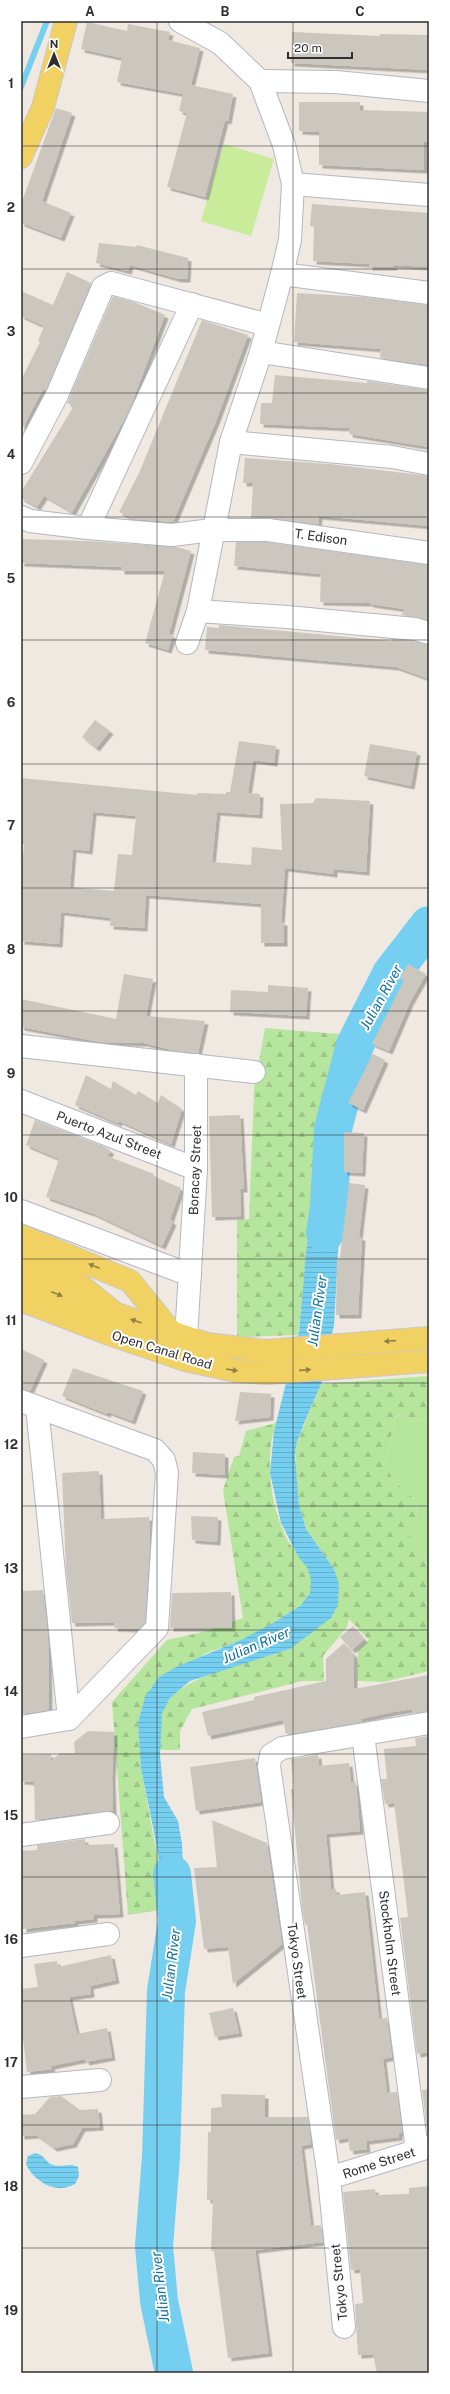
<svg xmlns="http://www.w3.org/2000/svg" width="450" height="2394" font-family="'Public Sans',sans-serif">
  <defs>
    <pattern id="forest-firs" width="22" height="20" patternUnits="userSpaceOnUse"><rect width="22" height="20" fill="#b6e59e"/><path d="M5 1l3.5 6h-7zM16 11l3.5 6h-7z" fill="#9dc588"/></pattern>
    <pattern id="water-rules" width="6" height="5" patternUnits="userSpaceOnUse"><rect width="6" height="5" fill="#75cff0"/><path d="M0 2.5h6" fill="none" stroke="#66b2ce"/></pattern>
    <filter id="shadow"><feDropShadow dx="3.5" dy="3.5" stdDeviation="0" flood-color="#0004"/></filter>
  </defs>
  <rect width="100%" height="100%" fill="#efe9e1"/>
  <path fill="#b6e59e" d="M396 1415 424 1420 429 1416V1560H426L407 1531 416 1520 417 1501 393 1480 385 1462Z"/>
  <g fill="url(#forest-firs)">
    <path d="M265 1028 339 1034 320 1125 298 1335 237 1337V1220L249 1219 254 1089Z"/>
    <path d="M429 1376V1416L424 1420 396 1415 385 1462 393 1480 417 1501 416 1520 407 1531 426 1560H429V1671L384 1682 357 1681 358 1650 369 1640 349 1619 347 1627 323 1656 324 1681H302L192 1709 180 1731V1750H160C160 1739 159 1725 162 1713 173 1675 255 1662 290 1649L334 1569 306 1529 299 1505 295 1475 296 1445 321 1384Z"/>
    <path d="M276 1423C264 1459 270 1507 288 1541 294 1551 305 1560 309 1571 311 1577 313 1588 309 1594 298 1615 253 1636 231 1644 222 1648 208 1651 200 1657 178 1676 159 1702 138 1724L141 1769 167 1909 128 1915 112 1702 167 1640 203 1632 243 1618 223 1490 234 1457 239 1456 246 1431Z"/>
  </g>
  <path fill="#c9ec9a" d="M224 144 274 159 251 236 201 221Z"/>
  <g fill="url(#water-rules)">
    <path d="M315 1182H342L334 1325 321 1384 303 1426 296 1445 295 1458 299 1505 306 1529 334 1569 339 1584 338 1605 331 1618 290 1649 190 1681 170 1698 162 1713 160 1755 164 1797 178 1821 182 1844 185 1925H168L167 1909 154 1832 141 1769 138 1723 145 1697 159 1677 176 1667 241 1640 275 1622 300 1606 310 1593 311 1581 308 1569 298 1556 281 1523 270 1473 274 1431 299 1331 306 1254Z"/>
    <path d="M35 2153C44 2154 46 2163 53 2165 62 2168 68 2162 78 2167L79 2176 75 2184C57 2195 34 2182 26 2164L28 2156Z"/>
  </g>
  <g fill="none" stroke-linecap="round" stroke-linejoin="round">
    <path stroke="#75cff0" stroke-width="6" d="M21 87 47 21"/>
    <g stroke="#75cff0" stroke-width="38">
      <path d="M325 1233 329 1207 333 1129 355 1045 391 974 429 925"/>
      <path d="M172 1874 177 1921 166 1991 161 2157 154 2246 159 2301 174 2373"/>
    </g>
  </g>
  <g fill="#cbc7bf" fill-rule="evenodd" filter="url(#shadow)">
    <path d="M87 22 127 31 128 24 170 32 168 40 200 48 191 85 233 94 228 121 225 120 205 197 167 187 187 113 179 111 183 94 117 82 122 58 81 49Z"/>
    <path d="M292 32 380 36V34L429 35V70L291 63Z"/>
    <path d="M299 102H360V110L429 112V142H424V170L319 165V132L299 131Z"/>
    <path d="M56 108 72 113 42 201 71 213 61 238 21 223V204Z"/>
    <path d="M312 204 429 213V267L394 265V267H369V264L313 261 314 226H310Z"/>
    <path d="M99 243 136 247 137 245 188 258 187 279H178L130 265 128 271 96 263Z"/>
    <path d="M67 272 91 283 46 390 43 389 21 431V380L40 342 38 341 44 326 21 316V291L53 305Z"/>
    <path d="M297 293 364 297 429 305V365L380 358 381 349 294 342Z"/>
    <path d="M113 296 134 302 165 315 128 413 72 512 44 496 37 507 21 498V492L74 406 67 403Z"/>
    <path d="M202 320 248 335 216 421 173 522 133 519 119 512 139 473Z"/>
    <path d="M275 375 367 383V381L429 390V447L349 434 350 428 260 424 261 403H272Z"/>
    <path d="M245 458 329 464 429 476V526L319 516 318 525 270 518H251L253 483H243Z"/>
    <path d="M21 539 88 541 177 547 191 551 169 634 173 635 168 650 145 643 165 571H121V567L21 563Z"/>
    <path d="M236 542H267L429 565V620L402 615 404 609 370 604V603L320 602 321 574 234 566Z"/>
    <path d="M219 625 392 641 393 639 413 641 429 645V679L396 667 205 650 207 627 219 628Z"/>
    <path d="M95 720 110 731 96 748 82 737Z"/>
    <path d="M239 741 276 746 274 763 253 760 248 793 260 794 259 815 217 812 212 862 251 865 252 847 282 850 280 804 313 803 316 798 370 801 366 872 334 869V874L285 868 281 922H284V943H261V904L146 895 144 928 110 926 111 918 61 912 59 944 21 941V882L24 844H21V778L197 795V793L226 794V792H230ZM93 812 136 816 132 855 118 854 114 891 70 887 73 849 89 851Z"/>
    <path d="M370 744 417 752 411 786 364 776Z"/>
    <path d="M408 964 426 974 410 1002 389 1051 372 1044 404 980 400 978Z"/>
    <path d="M124 974 153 979 146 1016 205 1021 198 1053 176 1051 144 1043 100 1042 21 1027V999L116 1019Z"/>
    <path d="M268 985 308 988 306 1016 230 1012 231 990 268 992Z"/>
    <path d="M373 1054 385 1060 363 1110 348 1103Z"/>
    <path d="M86 1075 111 1089 113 1081 136 1095 138 1091 158 1103 161 1095 182 1109 171 1144 119 1121 118 1123 75 1105Z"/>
    <path d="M240 1115 244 1189H240L241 1216 212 1217 209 1116Z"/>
    <path d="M35 1120 105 1147 111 1151 107 1156 154 1174 153 1176 181 1188 170 1220 173 1222 162 1246 94 1214 46 1197 59 1159 26 1145Z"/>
    <path d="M344 1132 364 1133 362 1173 344 1172Z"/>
    <path d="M349 1183 365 1185 359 1237H362L358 1315H336L337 1258H340Z"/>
    <path d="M21 1349 44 1360 30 1391 21 1389Z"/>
    <path d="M73 1368 143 1391 132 1421 108 1412 107 1414 62 1396Z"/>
    <path d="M240 1392 271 1394 270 1417 235 1421Z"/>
    <path d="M193 1452 225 1454V1475L192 1473Z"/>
    <path d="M99 1471 101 1519 149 1517 150 1539 145 1623 139 1629 114 1628 115 1622 72 1623 66 1569 62 1473Z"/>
    <path d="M191 1516 218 1517 217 1542 192 1540Z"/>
    <path d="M43 1590 48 1638 49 1710 21 1714V1591Z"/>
    <path d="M231 1592 232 1628H170L172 1593Z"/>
    <path d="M353 1626 364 1639 352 1650 340 1637Z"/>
    <path d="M344 1643 354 1655V1689L429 1675V1711L412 1713V1709L393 1712 361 1719 362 1722 289 1734H286L283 1720 208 1736 202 1712 254 1700V1697L326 1681V1659Z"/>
    <path d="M88 1731 114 1732 112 1778 113 1811 84 1813 35 1820 34 1782 21 1781V1755L51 1754V1761L60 1753H75L74 1742Z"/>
    <path d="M429 1736V1853L427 1854 429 1873V2052L417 2054 400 1918 408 1917 402 1866 394 1803 385 1804 381 1779H387L384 1749 416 1746 415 1738Z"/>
    <path d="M318 1755 319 1766 349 1763 351 1782H356L360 1831 326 1834 331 1889H336L337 1895 365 1892 379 2019 387 2018 392 2057 383 2059 387 2093 397 2092 402 2132 399 2133V2137L366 2141 367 2149 350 2151 348 2138 336 2140 307 1924 305 1926 302 1907 291 1789H294L291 1759Z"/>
    <path d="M255 1758 261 1802 196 1811 190 1767Z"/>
    <path d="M212 1820 267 1843 282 1944 233 1984 228 1947 204 1949 194 1868 217 1867Z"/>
    <path d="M85 1839V1845L114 1844 120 1914 94 1915V1919L75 1921V1923L23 1929 21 1851 37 1850V1845Z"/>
    <path d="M111 1955 116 1980 90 1986 91 1994 69 1997 77 2034 107 2028 112 2057 86 2062 85 2059 51 2066 52 2069 27 2072 21 2022V1989L38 1987 34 1964 57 1961 58 1967Z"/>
    <path d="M233 2008 239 2033 215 2037 209 2013Z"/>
    <path d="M429 2089V2128L427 2129 422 2090Z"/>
    <path d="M221 2094 265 2095V2117H308L311 2144 301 2146 311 2226 321 2225 323 2242 255 2250 269 2353 228 2358 214 2251H211L213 2200H207L208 2132H211V2108L222 2107Z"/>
    <path d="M61 2096 80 2110 98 2109 100 2127 82 2128 73 2144 54 2148 36 2135 21 2136V2115L35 2114 50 2097Z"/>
    <path d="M429 2186V2373H377L373 2354 358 2355 355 2304 363 2303 360 2269 351 2270 343 2192 375 2189 376 2195 409 2194V2188Z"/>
  </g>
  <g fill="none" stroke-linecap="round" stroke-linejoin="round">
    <defs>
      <g id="minor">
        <path d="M180 21 220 43 260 81 284 145 293 184 290 240 282 274 261 352 231 442 198 611 187 643"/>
        <path d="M260 81 336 82 429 91"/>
        <path d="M293 184 429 195"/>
        <path d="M282 274 429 293"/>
        <path d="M261 352 429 378"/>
        <path d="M231 442 392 457 429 464"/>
        <path d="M21 463 57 395 103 287 111 283 268 325"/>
        <path d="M21 517 30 521 88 528 172 535 212 530H268L429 553"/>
        <path d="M88 528 192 304"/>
        <path d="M198 611 287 617 415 629 429 633"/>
        <path d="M21 1046 254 1072"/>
        <path d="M21 1101 196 1169"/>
        <path d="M21 1211 190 1275"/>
        <path d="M186 1338 196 1169V1065"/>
        <path d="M21 1401 155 1450 164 1460 167 1473 157 1628 69 1719 21 1727"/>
        <path d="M37 1407 69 1719"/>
        <path d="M363 1735 417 2150"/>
        <path d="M21 1835 108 1823"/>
        <path d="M21 1946 108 1934"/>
        <path d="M21 2087 100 2080"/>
        <path d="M329 2178 429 2147"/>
        <path d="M344 2327 329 2178 269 1766 271 1755 282 1748 429 1723"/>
      </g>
      <g id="major">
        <path d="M21 157 43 107 66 21"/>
        <path d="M21 1236 130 1281 173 1334"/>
        <path d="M21 1258 74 1280 116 1314 207 1344 266 1351 429 1338"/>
        <path d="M21 1279 67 1298 96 1323"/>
        <path d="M21 1300 109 1334 185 1360 236 1371 267 1373 429 1361"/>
      </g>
    </defs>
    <use href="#minor" stroke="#b4b7c1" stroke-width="24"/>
    <use href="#major" stroke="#c9c9c9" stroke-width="24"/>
    <use href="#minor" stroke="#fff" stroke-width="22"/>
    <use href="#major" stroke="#f2d163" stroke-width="22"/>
  </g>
  <defs><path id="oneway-solid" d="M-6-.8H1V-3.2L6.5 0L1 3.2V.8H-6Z"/></defs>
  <g fill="#908048">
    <use href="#oneway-solid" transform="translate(94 1266) rotate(-158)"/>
    <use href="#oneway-solid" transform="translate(57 1294) rotate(22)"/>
    <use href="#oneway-solid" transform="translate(136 1321) rotate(-161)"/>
    <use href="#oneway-solid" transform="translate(390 1341) rotate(176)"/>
    <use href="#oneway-solid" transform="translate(232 1370) rotate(9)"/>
    <use href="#oneway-solid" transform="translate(305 1370) rotate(-4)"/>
  </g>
  <path fill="none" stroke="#2e2e2e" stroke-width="1" stroke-opacity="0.55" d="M157 21V2373M293 21V2373M21 146H429M21 269H429M21 393H429M21 517H429M21 640H429M21 764H429M21 888H429M21 1011H429M21 1135H429M21 1259H429M21 1383H429M21 1506H429M21 1630H429M21 1754H429M21 1877H429M21 2001H429M21 2125H429M21 2248H429"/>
  <g text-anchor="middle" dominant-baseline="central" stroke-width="4" stroke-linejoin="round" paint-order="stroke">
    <g font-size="13" fill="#2e2e2e" stroke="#fff">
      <text transform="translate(321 537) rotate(8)">T. Edison</text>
      <text transform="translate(109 1135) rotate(21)">Puerto Azul Street</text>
      <text transform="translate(195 1170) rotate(-88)">Boracay Street</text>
      <text transform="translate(162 1350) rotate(17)">Open Canal Road</text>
      <text transform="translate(390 1943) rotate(83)">Stockholm Street</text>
      <text transform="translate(297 1961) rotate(82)">Tokyo Street</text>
      <text transform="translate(379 2163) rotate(-18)">Rome Street</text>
      <text transform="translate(339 2282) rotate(-96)">Tokyo Street</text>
    </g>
    <g font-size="14" font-style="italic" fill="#0d6fa3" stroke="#fff">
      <text transform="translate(381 997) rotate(-61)">Julian River</text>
      <text transform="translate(317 1311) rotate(-82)">Julian River</text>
      <text transform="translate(256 1645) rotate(-23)">Julian River</text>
      <text transform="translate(171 1964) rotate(-83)">Julian River</text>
      <text transform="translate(160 2287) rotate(-97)">Julian River</text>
    </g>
  </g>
  <rect width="450" height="2394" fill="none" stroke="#ffffff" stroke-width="44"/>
  <g transform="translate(54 54)" stroke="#ffffff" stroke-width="3" paint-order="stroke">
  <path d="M0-3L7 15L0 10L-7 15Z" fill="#2e2e2e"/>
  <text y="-6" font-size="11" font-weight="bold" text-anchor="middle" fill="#2e2e2e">N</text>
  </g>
  <path d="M288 52v6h64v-6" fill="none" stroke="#2e2e2e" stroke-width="2"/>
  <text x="294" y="52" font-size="12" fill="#2e2e2e" stroke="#ffffff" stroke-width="3" paint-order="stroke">20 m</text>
  <rect x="22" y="22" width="406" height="2350" fill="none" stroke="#2e2e2e" stroke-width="1.5"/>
  <g font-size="13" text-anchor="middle" font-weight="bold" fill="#2e2e2e">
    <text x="90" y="16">A</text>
    <text x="225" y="16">B</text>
    <text x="360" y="16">C</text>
    <text x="11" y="88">1</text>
    <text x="11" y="212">2</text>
    <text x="11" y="336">3</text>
    <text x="11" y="459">4</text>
    <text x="11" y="583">5</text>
    <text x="11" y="707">6</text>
    <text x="11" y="830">7</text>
    <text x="11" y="954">8</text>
    <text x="11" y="1078">9</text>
    <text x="11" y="1202">10</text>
    <text x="11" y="1325">11</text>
    <text x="11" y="1449">12</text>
    <text x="11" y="1573">13</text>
    <text x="11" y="1696">14</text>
    <text x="11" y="1820">15</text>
    <text x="11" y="1944">16</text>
    <text x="11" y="2067">17</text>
    <text x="11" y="2191">18</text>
    <text x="11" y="2315">19</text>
  </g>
</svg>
